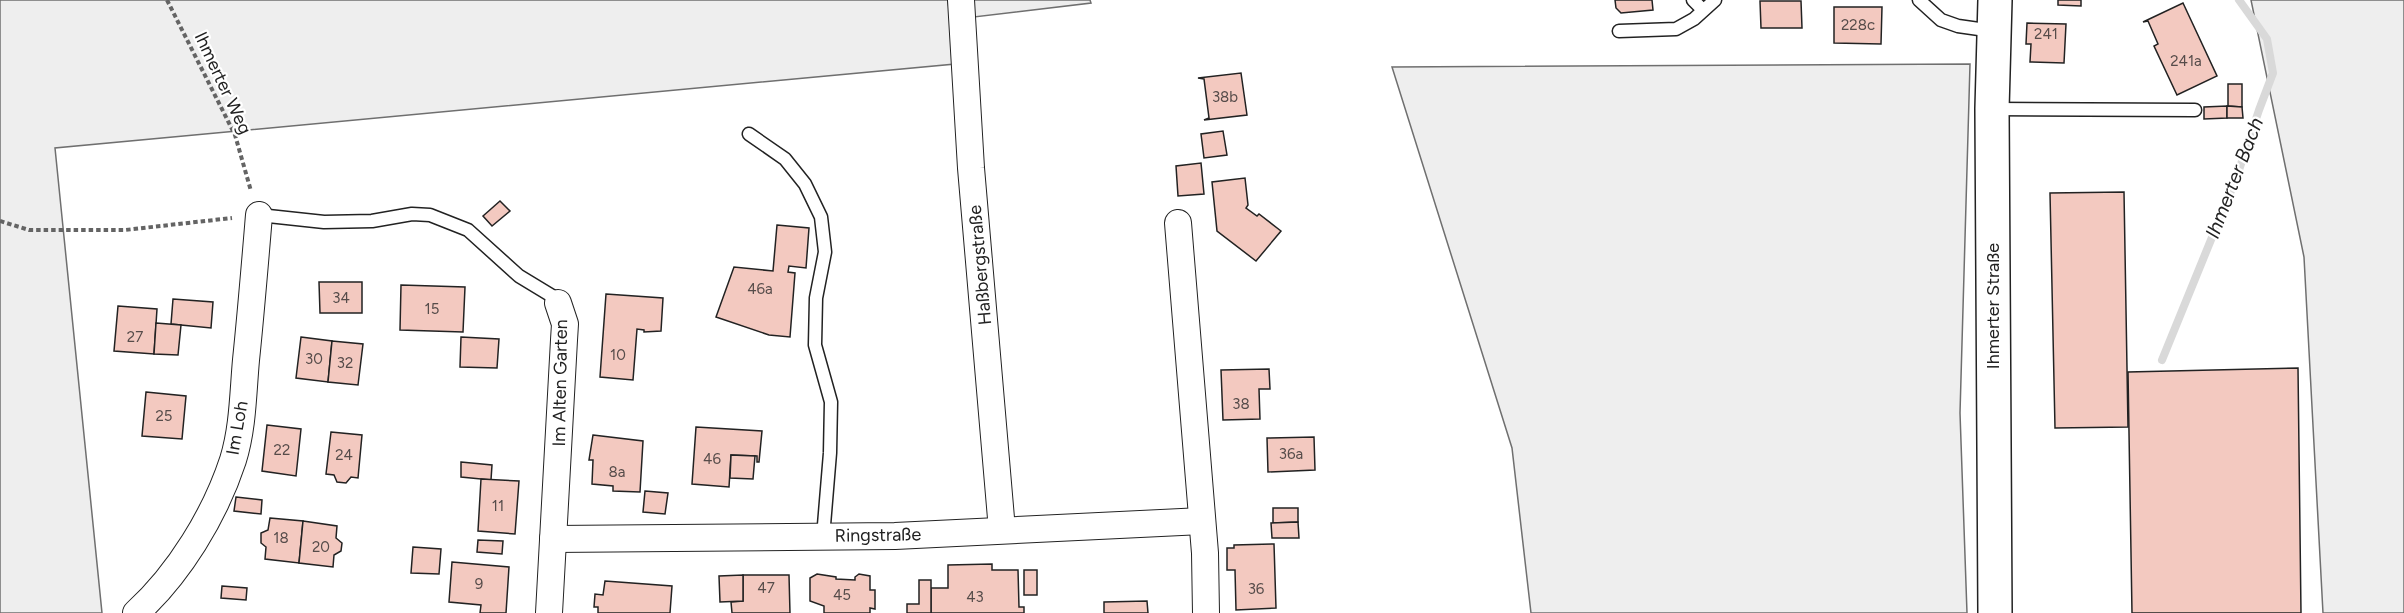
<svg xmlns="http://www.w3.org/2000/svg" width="2404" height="613" font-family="Figtree,sans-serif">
  <rect width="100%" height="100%" fill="#fff"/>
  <g fill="#eee" stroke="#6f6f6f" stroke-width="1.5">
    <path d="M0 0H948L955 64 55 148 102 613H0Z"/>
    <path d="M2251 0H2404V613H2323L2304 257Z"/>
    <path d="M1970 64 1960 413 1967 613H1531L1512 448 1392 67Z"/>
  </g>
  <path fill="#ededed" stroke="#6f6f6f" stroke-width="1.5" d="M973 0H1090L1091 3 974 17Z"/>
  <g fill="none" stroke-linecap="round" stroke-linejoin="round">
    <path stroke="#d9d9d9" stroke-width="8" d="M2162 360 2237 176 2259 110 2273 73 2267 39 2239 0"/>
  </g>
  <g fill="#f3c9c0" stroke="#222" stroke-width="1.5">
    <path d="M1615 0H1652L1653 10 1621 13 1616 8Z"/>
    <path d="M2058 0H2081V6L2058 5Z"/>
    <path d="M1760 1H1801L1802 28H1761Z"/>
    <path d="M2183 3 2217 76 2177 95 2154 46 2158 44 2148 21 2143 22Z"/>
    <path d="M1834 7H1882L1881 44 1834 43Z"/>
    <path d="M2027 23 2066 24 2064 63 2030 62 2031 44H2026Z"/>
    <path d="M1241 73 1247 115 1204 120 1209 118 1204 79 1198 78Z"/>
    <path d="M2228 84H2242V107L2228 106Z"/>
    <path d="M2227 106V118L2204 119V107Z"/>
    <path d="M2227 106 2242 107 2243 118H2227Z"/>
    <path d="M1223 131 1227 155 1204 158 1201 134Z"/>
    <path d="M1201 163 1204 194 1178 196 1176 166Z"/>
    <path d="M1245 178 1248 205 1246 208 1257 216 1259 214 1281 231 1256 261 1217 231 1212 182Z"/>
    <path d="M2124 192 2128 427 2055 428 2050 193Z"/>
    <path d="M500 201 510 211 492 226 483 216Z"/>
    <path d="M777 225 809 228 806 268 789 266 788 272 795 273 790 337 769 335 716 317 734 267 773 271Z"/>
    <path d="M319 282H362V313H320Z"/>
    <path d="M401 285 465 287 463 332 400 330Z"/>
    <path d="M606 294 663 298 661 331 644 332V330L637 329 633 380 600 377Z"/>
    <path d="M173 299 213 302 211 328 171 324Z"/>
    <path d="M118 306 157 309 154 354 114 351Z"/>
    <path d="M156 323 181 325 178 355 154 354Z"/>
    <path d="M301 337 332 341 328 382 296 378Z"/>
    <path d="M461 337 499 339 497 368 460 367Z"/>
    <path d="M332 341 363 344 358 385 328 382Z"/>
    <path d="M2298 368 2301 613H2132L2128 372Z"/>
    <path d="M1269 369 1270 389H1259L1260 419 1223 420 1221 370Z"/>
    <path d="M146 392 186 396 182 439 142 436Z"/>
    <path d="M267 425 301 429 296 476 262 471Z"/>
    <path d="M696 427 762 431 759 462H757V456L731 455 729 487 692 484Z"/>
    <path d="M331 432 362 435 358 478 351 477 346 483 337 482 334 475 326 474Z"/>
    <path d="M593 435 643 441 640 492 613 491V486L592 484 593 460H589Z"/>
    <path d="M1314 437 1315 470 1268 472 1267 438Z"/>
    <path d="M731 455 755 456 753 479 730 478Z"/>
    <path d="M461 462 492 465 491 480 461 477Z"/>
    <path d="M481 479 519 481 515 534 478 531Z"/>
    <path d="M645 491 668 493 665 514 643 512Z"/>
    <path d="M236 497 262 500 261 514 234 511Z"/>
    <path d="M1273 508H1298V522L1273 523Z"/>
    <path d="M270 518 303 521 299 563 265 559 266 547 261 543V533L268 530Z"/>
    <path d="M303 521 337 526 336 538 342 543 341 551 334 555 333 567 299 563Z"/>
    <path d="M1298 522 1299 538H1272L1271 523Z"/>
    <path d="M478 540 503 541 502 554 477 552Z"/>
    <path d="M1274 544 1276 608 1236 610 1235 570H1227V548H1234V545Z"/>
    <path d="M413 547 441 549 439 574 411 573Z"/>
    <path d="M452 562 509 567 506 613H480L481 605 449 602Z"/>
    <path d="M992 564V570H1018L1019 607H1024V613H931V588H948V565Z"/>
    <rect x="1024" y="570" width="13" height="25"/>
    <path d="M817 574 836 577V579L855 580V577L859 574 870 576V590H875V609L870 608V613H824V606L810 601V578Z"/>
    <path d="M743 575H789L790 613H732L731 602 743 601Z"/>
    <path d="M743 575V601L720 602 719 576Z"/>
    <path d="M919 580H931V613H907V604H919Z"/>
    <path d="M605 581 672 586 670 613H598V607H594L595 594 603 595Z"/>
    <path d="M222 586 247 588 246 600 221 598Z"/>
    <path d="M1147 601 1148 613H1104V602Z"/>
  </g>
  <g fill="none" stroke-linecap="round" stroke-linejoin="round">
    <defs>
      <g id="service">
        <path d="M1693 0 1703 10"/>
        <path d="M1919 0 1941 20 1958 26 1993 31"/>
        <path d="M1619 31 1676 29 1694 19 1715 0"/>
        <path d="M1992 109 2195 110"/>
        <path d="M749 134 785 159 805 184 821 217 825 252 816 298 815 345 831 402 830 453 823 537"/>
        <path d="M259 215 324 222 372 221 412 214 430 215 468 230 519 276 552 296 558 303"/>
      </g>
      <g id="minor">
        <path d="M961 0 971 168 1002 530"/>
        <path d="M1178 223 1205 553 1206 613"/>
        <path d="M553 539 895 536 1202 521"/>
        <path d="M136 613C179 574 215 515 233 460 243 428 243 393 246 360 251 312 255 263 259 215"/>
        <path d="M549 613 564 340 565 324 558 303"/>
      </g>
      <path id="secondary" d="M1995 613 1992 109 1995 0"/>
    </defs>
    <use href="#service" stroke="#222" stroke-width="15"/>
    <use href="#minor" stroke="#222" stroke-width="28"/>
    <use href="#secondary" stroke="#222" stroke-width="36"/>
    <g stroke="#646464" stroke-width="4" stroke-dasharray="4.5 3" stroke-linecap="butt">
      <path d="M167 0 235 135 251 191"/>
      <path d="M0 221 29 230H125L232 218"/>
    </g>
    <use href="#service" stroke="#fff" stroke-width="12"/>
    <use href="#minor" stroke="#fff" stroke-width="26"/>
    <use href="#secondary" stroke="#fff" stroke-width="33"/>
  </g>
  <g text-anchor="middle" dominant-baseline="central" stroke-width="4.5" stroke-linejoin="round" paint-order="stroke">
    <g font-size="15" fill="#564c4a">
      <text x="1858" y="25">228c</text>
      <text x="2046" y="34">241</text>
      <text x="2186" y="61">241a</text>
      <text x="1225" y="97">38b</text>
      <text x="760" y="289">46a</text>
      <text x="341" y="298">34</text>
      <text x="432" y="309">15</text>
      <text x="135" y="337">27</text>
      <text x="618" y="355">10</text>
      <text x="314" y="359">30</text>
      <text x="345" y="363">32</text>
      <text x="1241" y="404">38</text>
      <text x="164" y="416">25</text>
      <text x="282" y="450">22</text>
      <text x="1291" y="454">36a</text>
      <text x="344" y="455">24</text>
      <text x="712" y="459">46</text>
      <text x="617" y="472">8a</text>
      <text x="498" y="506">11</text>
      <text x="281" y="538">18</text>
      <text x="321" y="547">20</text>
      <text x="479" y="584">9</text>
      <text x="766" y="588">47</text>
      <text x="1256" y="589">36</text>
      <text x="842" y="595">45</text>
      <text x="975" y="597">43</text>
    </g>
    <g font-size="18" fill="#222" stroke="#fff">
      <text transform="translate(223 83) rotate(65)">Ihmerter Weg</text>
      <text transform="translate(980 265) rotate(-95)">Haßbergstraße</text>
      <text transform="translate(1993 306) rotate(-90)">Ihmerter Straße</text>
      <text transform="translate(560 383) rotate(-89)">Im Alten Garten</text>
      <text transform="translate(237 428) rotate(-80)">Im Loh</text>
      <text transform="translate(878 535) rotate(-1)">Ringstraße</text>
    </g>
    <g font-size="20" font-style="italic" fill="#222" stroke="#fff">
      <text transform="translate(2234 178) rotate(-69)">Ihmerter Bach</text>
    </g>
  </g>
</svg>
